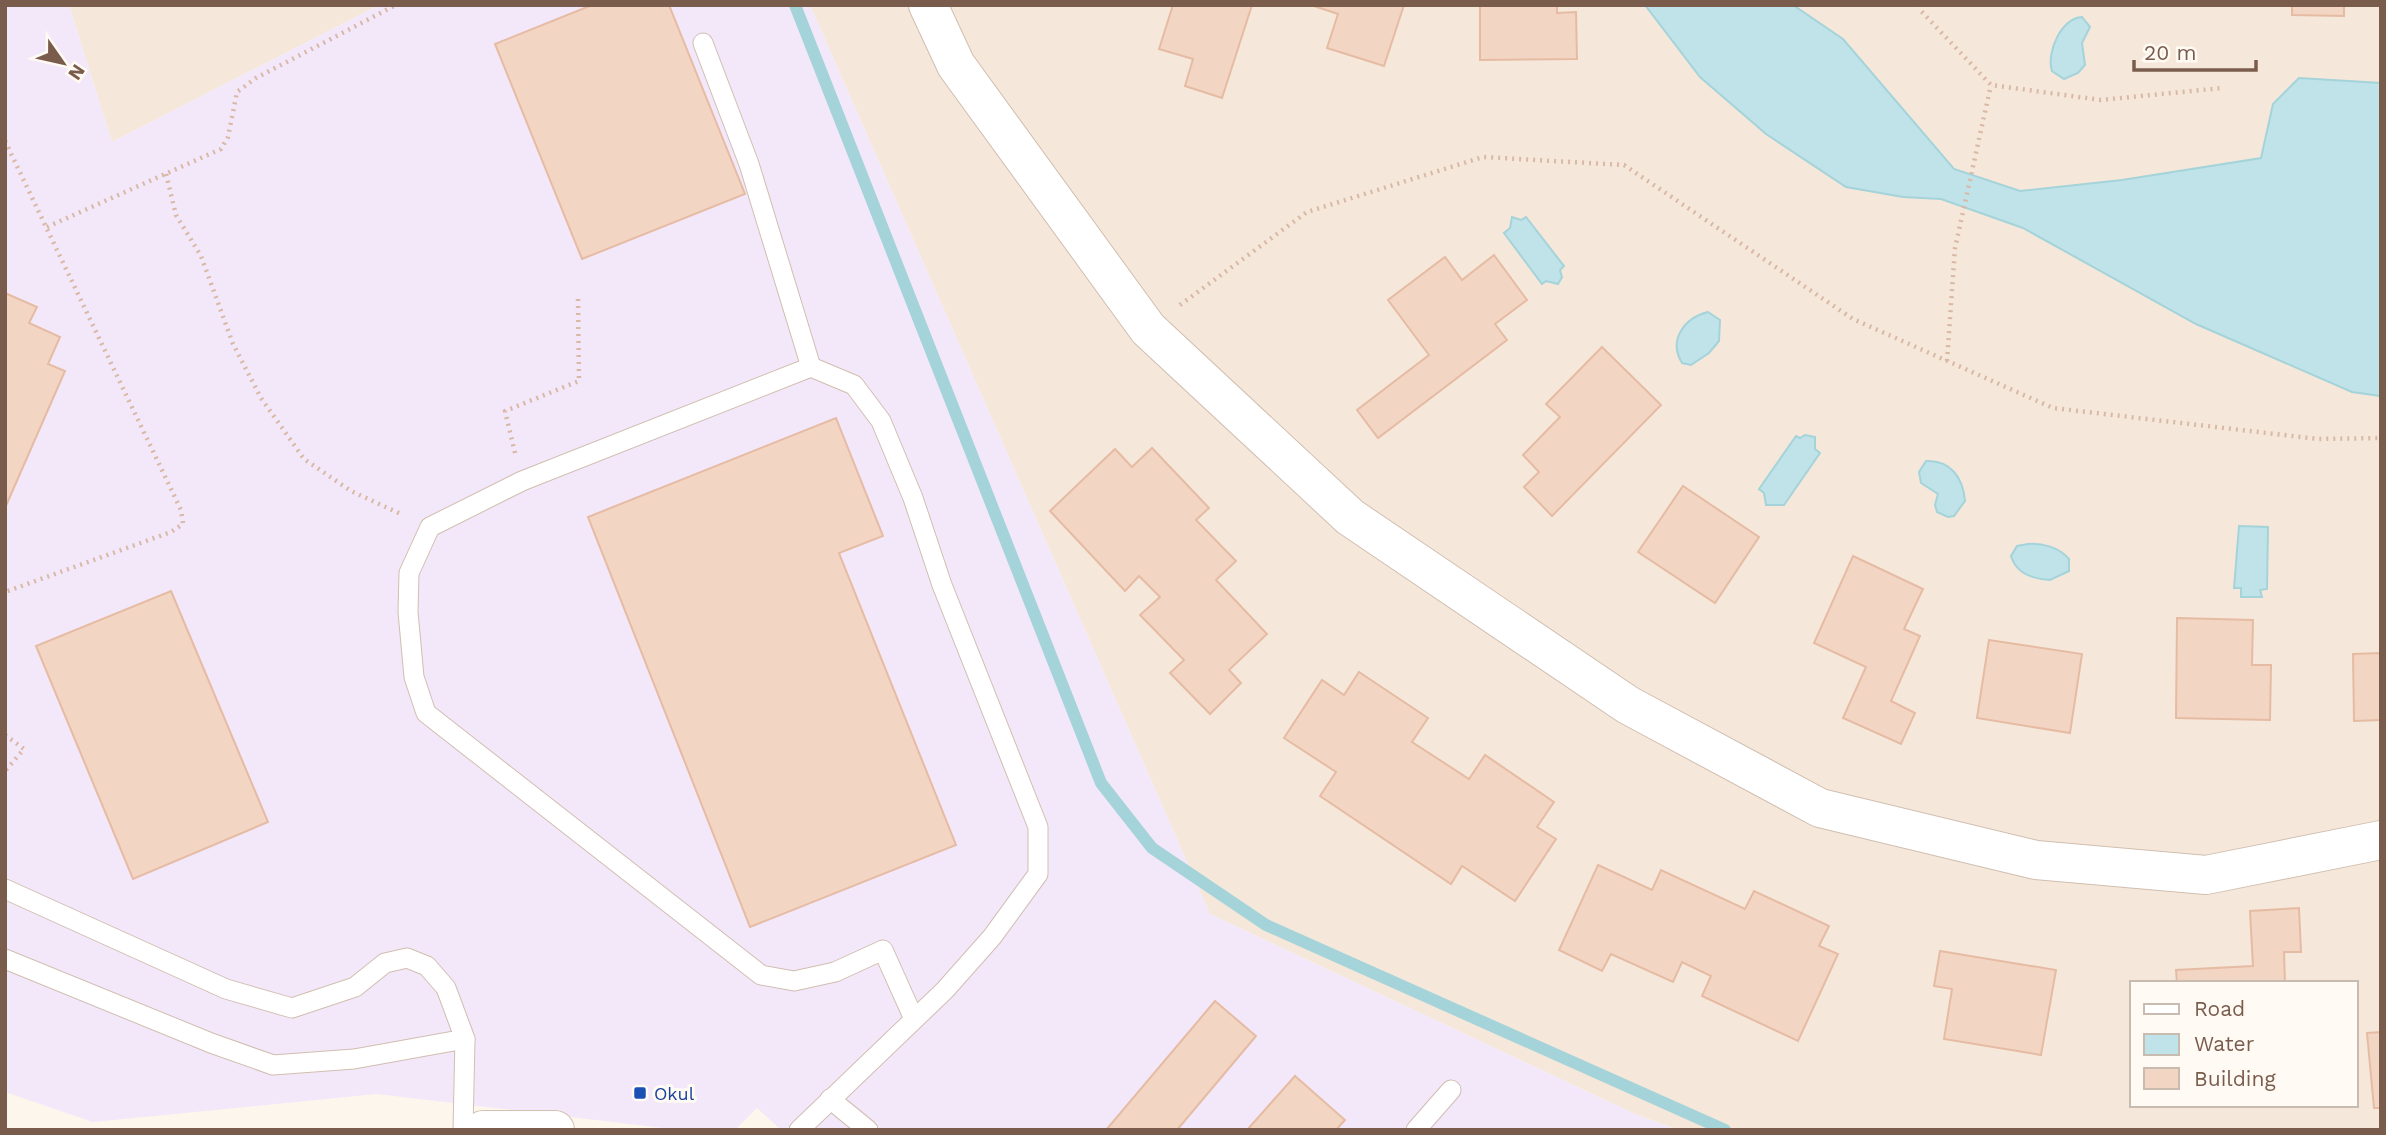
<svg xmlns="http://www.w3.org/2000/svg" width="2386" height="1135" font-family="'Work Sans',sans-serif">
  <rect width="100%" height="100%" fill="#fdf6ec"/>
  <g fill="#f5e8da" fill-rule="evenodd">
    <path d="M69 5H379L112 142Z"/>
    <path d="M810 5H2381V1130H1679L1635 1114 1210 914ZM2132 983H2356V1105H2132Z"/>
  </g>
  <path fill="#f3e8fa" d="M5 5H69L112 142 379 5H810L1210 914 1635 1114 1678 1130H781L757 1108 735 1130H679L377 1094 93 1122 5 1092Z"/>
  <g fill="#bfe3e8" stroke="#a5d3da" stroke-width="2">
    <path d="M1645 5H1793L1843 39 1954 169 2020 191 2122 180 2261 158 2273 104 2299 78 2381 83V396L2352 392 2196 324 2023 228 1941 199 1903 197 1846 187 1766 134 1700 77Z"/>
    <path d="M2082 17 2090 27 2082 43 2085 65 2078 73 2064 79 2052 71C2046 53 2061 18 2082 17Z"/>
    <path d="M1512 217 1521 220 1526 217 1564 266 1560 270 1562 277 1558 284 1546 281 1542 284 1504 233 1510 228Z"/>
    <path d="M1708 312 1720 320 1719 341 1709 353 1691 365 1682 363C1668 340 1684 318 1708 312Z"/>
    <path d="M1805 435 1815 437V449L1820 453 1784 505H1766L1764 493 1759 489 1796 436 1800 438Z"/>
    <path d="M1926 461C1951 460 1963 478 1965 501L1954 516 1948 517 1937 512 1935 505 1938 494 1921 483 1919 472Z"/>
    <path d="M2239 526 2268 527 2267 589 2260 590 2262 597H2241V588H2234Z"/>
    <path d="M2028 544C2042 543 2059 547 2069 559V571L2050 580C2033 579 2016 573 2011 556L2017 546Z"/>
  </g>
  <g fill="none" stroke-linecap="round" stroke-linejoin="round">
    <path stroke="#a5d3da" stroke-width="12" d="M795 5 1101 783 1152 848 1266 925 1725 1130"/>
  </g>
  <g fill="#f3d5c3" stroke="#e6bba3" stroke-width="2">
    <path d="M592 5H669L745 194 582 259 495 44Z"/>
    <path d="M1173 5H1252L1222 98 1185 86 1193 59 1159 49Z"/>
    <path d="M1311 5H1404L1384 66 1327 48 1338 14Z"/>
    <path d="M1480 5H1557V13L1576 12 1577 59 1480 60Z"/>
    <path d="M2292 5H2344V16L2292 15Z"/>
    <path d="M1494 255 1527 300 1495 324 1507 340 1378 438 1357 410 1429 355 1388 300 1445 257 1462 280Z"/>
    <path d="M5 293 37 307 29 323 60 337 48 364 65 371 5 508Z"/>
    <path d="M1602 347 1661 405 1552 516 1524 487 1539 472 1523 455 1560 417 1546 404Z"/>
    <path d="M836 418 883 536 839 553 956 845 750 927 588 517Z"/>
    <path d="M1152 448 1209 508 1196 520 1236 561 1216 580 1267 634 1229 670 1241 683 1210 714 1170 673 1184 660 1140 615 1160 597 1139 576 1125 591 1050 511 1115 449 1132 467Z"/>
    <path d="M1683 486 1759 537 1715 603 1638 552Z"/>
    <path d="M1853 556 1923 589 1904 629 1920 636 1891 701 1915 713 1901 744 1843 718 1866 667 1814 643Z"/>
    <path d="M171 591 268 822 133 879 36 646Z"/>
    <path d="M2177 618 2253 620 2252 665H2271L2270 720 2176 718Z"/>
    <path d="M1989 640 2082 654 2070 733 1977 718Z"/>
    <path d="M2381 653V720L2354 721 2353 654Z"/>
    <path d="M1359 672 1428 718 1412 742 1469 779 1485 755 1554 802 1537 827 1556 839 1515 901 1462 866 1451 884 1320 796 1336 772 1284 738 1322 680 1344 695Z"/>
    <path d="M1598 865 1652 890 1661 870 1745 909 1754 891 1829 926 1819 946 1838 954 1798 1041 1702 996 1711 976 1682 962 1673 982 1611 954 1602 971 1559 950Z"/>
    <path d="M2299 908 2301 952H2284L2285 983H2177L2176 970 2253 966 2250 911Z"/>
    <path d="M1940 951 2056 970 2041 1055 1944 1039 1952 989 1934 986Z"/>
    <path d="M1215 1001 1256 1036 1177 1130H1106Z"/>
    <path d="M2381 1032V1108H2374L2367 1033Z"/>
    <path d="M1295 1076 1345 1120 1336 1130H1247Z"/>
  </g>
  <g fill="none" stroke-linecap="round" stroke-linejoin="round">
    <defs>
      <g id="lane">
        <path d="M703 43 749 164 811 367"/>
        <path d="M5 889 226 989 292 1008 355 987 385 963 407 958 427 966 446 988 465 1039"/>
        <path d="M5 959 211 1043 273 1065 354 1059 465 1039 463 1130"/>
        <path d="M830 1099 868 1130"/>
        <path d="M799 1130 945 990 992 937 1038 874V827L942 585 913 498 881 421 854 385 811 367 522 481 430 527 409 573 408 612 414 677 426 713 761 975 794 981 835 972 883 950 914 1019"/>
        <path d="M1416 1130 1451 1090"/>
      </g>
      <path id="street" d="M928 5 956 65 1148 329 1350 517 1628 705 1820 808 2036 860 2206 875 2381 840"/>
      <path id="secondary" d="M483 1130H555"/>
    </defs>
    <use href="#lane" stroke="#d1beb0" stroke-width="21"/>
    <use href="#street" stroke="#d1beb0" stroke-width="40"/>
    <use href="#secondary" stroke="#d6c0b0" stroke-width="40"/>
    <g stroke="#d9b8a5" stroke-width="4.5" stroke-dasharray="2 5" stroke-linecap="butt">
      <path d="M1920 5 1921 11 1991 85 2101 100 2222 88"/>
      <path d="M5 141 181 510 183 524 171 532 5 592"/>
      <path d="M166 174 176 215 201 256 233 344 261 398 304 459 351 491 403 515"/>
      <path d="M47 227 221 149 228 137 237 92 256 78 396 5"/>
      <path d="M1180 305 1307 212 1483 157 1624 165 1853 319 2053 408 2318 439 2381 438"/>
      <path d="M1947 361 1955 248 1991 85"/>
      <path d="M515 453 505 411 579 381 578 299"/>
      <path d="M5 735 24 749 5 771"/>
    </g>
    <use href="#lane" stroke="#fff" stroke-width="19"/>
    <use href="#street" stroke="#fff" stroke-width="38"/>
    <use href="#secondary" stroke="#fff" stroke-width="38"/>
  </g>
  <rect fill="#1a4fb4" stroke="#fffaf3" stroke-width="2.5" x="633" y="1086" width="14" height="14" rx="3.5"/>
  <g text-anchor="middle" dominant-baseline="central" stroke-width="6" stroke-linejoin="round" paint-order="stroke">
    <g font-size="18" fill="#164399" stroke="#fffaf3" text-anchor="start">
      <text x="654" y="1093">Okul</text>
    </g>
  </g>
  <rect width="2386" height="1135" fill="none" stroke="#7a5c4d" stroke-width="14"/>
  <rect x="2130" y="981" width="228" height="126" fill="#fffaf3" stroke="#cabbb1" stroke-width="2"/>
  <rect x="2144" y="1004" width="35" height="10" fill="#ffffff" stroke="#cabbb1" stroke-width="2"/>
  <text x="2194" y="1016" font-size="21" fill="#7a5c4d">Road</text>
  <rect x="2144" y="1034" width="35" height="21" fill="#bfe3e8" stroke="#cabbb1" stroke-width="2"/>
  <text x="2194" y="1051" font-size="21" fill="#7a5c4d">Water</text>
  <rect x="2144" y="1068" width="35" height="21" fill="#f3d5c3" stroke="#cabbb1" stroke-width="2"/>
  <text x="2194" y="1086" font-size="21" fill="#7a5c4d">Building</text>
  <g transform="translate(63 63) rotate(124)" stroke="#fffaf3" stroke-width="5" paint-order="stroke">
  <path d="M0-5L12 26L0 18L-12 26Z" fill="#7a5c4d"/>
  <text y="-10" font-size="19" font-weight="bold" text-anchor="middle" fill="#7a5c4d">N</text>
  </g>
  <path d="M2134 60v10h122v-10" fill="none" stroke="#7a5c4d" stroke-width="3.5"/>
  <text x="2144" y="60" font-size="21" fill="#7a5c4d" stroke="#fffaf3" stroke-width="5" paint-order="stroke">20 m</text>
</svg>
